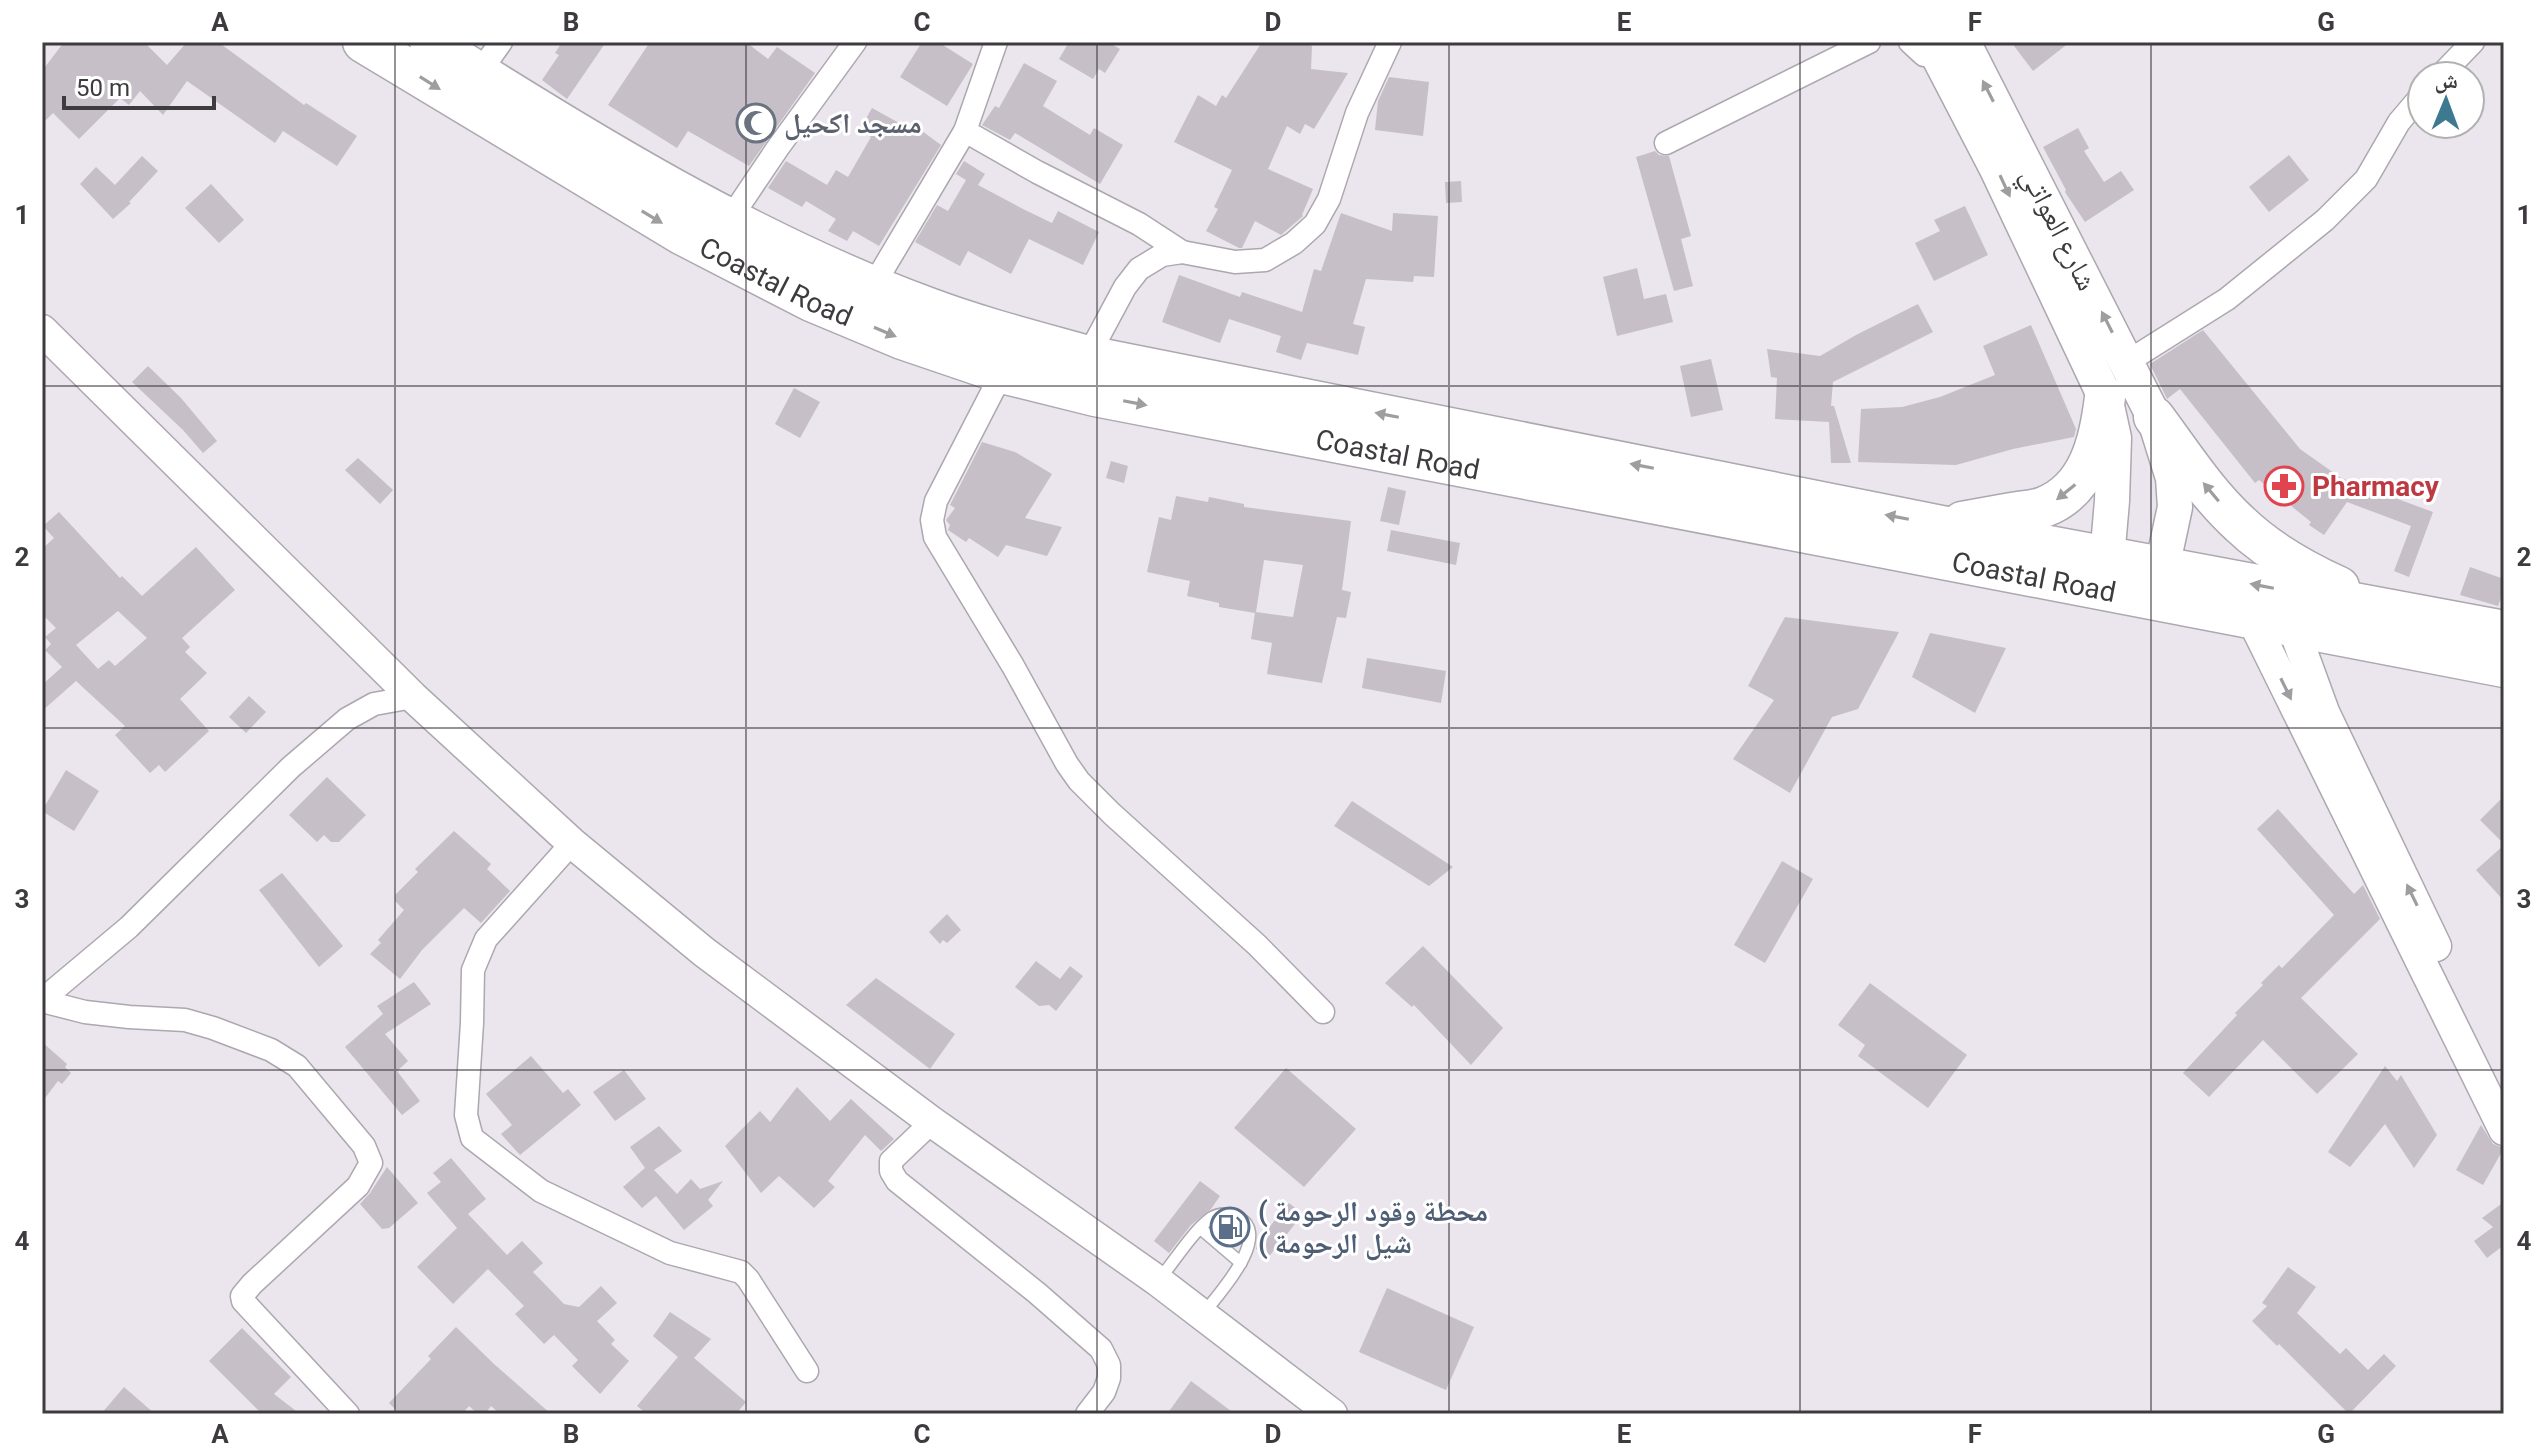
<svg xmlns="http://www.w3.org/2000/svg" width="2546" height="1456" font-family="Roboto,'Noto Naskh Arabic',sans-serif">
  <rect width="100%" height="100%" fill="#ebe5ed"/>
  <g fill="#c6bfc7" fill-rule="evenodd">
    <path d="M64 42H144L167 65 187 42H218L304 105 306 103 357 136 337 166 283 131 275 143 187 81 163 115 140 91 129 105 120 98 79 139 53 113 42 124V71Z"/>
    <path d="M562 42H606L567 99 542 80 559 55 555 53Z"/>
    <path d="M650 42H746L768 59 777 47 815 73 749 166 688 131 677 148 608 105Z"/>
    <path d="M922 42H938L973 64 947 106 900 77Z"/>
    <path d="M1069 42H1108L1120 49 1105 73 1099 69 1093 79 1059 59Z"/>
    <path d="M1262 42H1306L1312 46 1311 69 1348 73 1314 129 1305 124 1300 134 1287 126 1268 169 1313 189 1302 215 1303 216 1281 235 1255 221 1242 248H1239L1206 231 1218 209 1214 207 1232 170 1174 142 1198 95 1216 106 1222 95 1226 98Z"/>
    <path d="M2011 42H2070L2033 71Z"/>
    <path d="M1024 63 1057 81 1043 106 1090 135 1094 128 1123 145 1100 184 1015 133 1010 140 982 125 995 106 999 108Z"/>
    <path d="M1389 77 1429 82 1423 136 1375 130 1378 101Z"/>
    <path d="M872 108 919 134 922 131 941 145 879 246 853 231 847 241 828 231 836 219 806 201 802 207 768 188 786 161 827 185 836 170 848 177 871 137 859 131Z"/>
    <path d="M2078 128 2089 148 2084 151 2104 182 2121 171 2134 190 2085 222 2065 192 2066 190 2043 147Z"/>
    <path d="M1655 151 1659 155 1669 156 1691 236 1681 239 1693 286 1674 291 1636 157Z"/>
    <path d="M2289 155 2309 180 2269 212 2249 187Z"/>
    <path d="M142 156 158 171 129 202 131 203 113 219 80 184 96 167 115 185Z"/>
    <path d="M964 161 985 174 978 185 1023 209 1052 223 1058 211 1099 232 1083 265 1029 239 1011 274 968 251 960 266 915 242 937 205 948 211 966 180 956 174Z"/>
    <path d="M1461 181 1462 202 1446 203 1445 182Z"/>
    <path d="M211 184 244 220 219 243 185 208Z"/>
    <path d="M1965 206 1988 255 1934 281 1915 243 1940 231 1934 220Z"/>
    <path d="M1341 213 1392 231 1393 213 1438 216 1434 277 1414 276 1413 282 1366 279 1353 324 1365 327 1358 355 1307 343 1301 360 1276 352 1281 336 1229 319 1220 343 1162 322 1179 275 1240 297 1242 292 1302 312 1314 269 1321 271Z"/>
    <path d="M1637 268 1644 299 1666 294 1673 322 1617 336 1603 277Z"/>
    <path d="M1918 304 1933 332 1833 382 1831 406H1834L1851 463H1831L1829 422 1775 419 1777 378 1771 377 1767 349 1820 356 1856 335Z"/>
    <path d="M2031 325 2076 429 2074 437 2013 449 1956 465 1858 462 1861 409 1902 407 1940 397 1995 375 1983 346Z"/>
    <path d="M2203 330 2300 449 2341 478 2433 512 2409 577 2394 571 2411 526 2347 502 2324 535 2309 525 2311 522 2259 480 2255 483 2180 389 2167 399 2150 364Z"/>
    <path d="M1711 359 1723 410 1691 417 1680 366Z"/>
    <path d="M148 366 181 398 217 441 203 453 183 430 132 382Z"/>
    <path d="M794 388 820 402 800 438 775 424Z"/>
    <path d="M982 442 1015 452 1052 474 1025 518 1062 527 1047 556 1006 545 998 557 969 538 966 542 948 530 950 525 946 520 955 508 950 505Z"/>
    <path d="M358 458 393 490 380 504 345 470Z"/>
    <path d="M1111 461 1128 466 1124 483 1106 478Z"/>
    <path d="M1388 487 1406 491 1399 525 1380 521Z"/>
    <path d="M1176 496 1208 502 1209 497 1244 504V507L1351 521 1342 590 1351 592 1346 618 1337 617 1322 683 1267 674 1272 643 1251 639 1255 613 1219 607V603L1187 596 1190 581 1147 572 1159 517 1171 520ZM1264 560 1303 565 1293 617 1256 612Z"/>
    <path d="M59 512 120 578 122 576 142 596 196 547 235 590 182 638 190 647 185 652 207 673 180 699 209 731 165 772 159 765 150 773 115 735 125 726 76 681 42 711V685L62 667 45 650 51 644 45 637 56 628 42 614V549L54 538 43 526ZM118 611 147 638 115 666 109 660 98 669 76 645Z"/>
    <path d="M1391 530 1460 543 1456 565 1387 551Z"/>
    <path d="M2470 567 2504 579V590L2498 606 2460 595Z"/>
    <path d="M1785 617 1899 632 1858 709 1832 717 1790 793 1733 759 1774 700 1748 686Z"/>
    <path d="M1930 633 2006 648 1975 713 1912 677Z"/>
    <path d="M1367 658 1446 671 1441 703 1362 688Z"/>
    <path d="M249 696 266 712 246 733 229 717Z"/>
    <path d="M66 770 99 791 74 831 42 811Z"/>
    <path d="M327 777 366 815 339 842H331L324 835 317 842 289 815Z"/>
    <path d="M2504 796V844L2480 820Z"/>
    <path d="M1352 801 1453 867 1429 886 1334 826Z"/>
    <path d="M2278 809 2354 894 2363 885 2380 919 2301 998 2358 1054 2317 1094 2263 1040 2209 1097 2183 1073 2237 1015 2235 1013 2263 985 2261 983 2279 965 2282 968 2334 915 2257 829Z"/>
    <path d="M454 831 491 864 487 869 510 891 481 923 464 908 422 950 400 979 370 954 381 943 378 940 404 910 395 901V895L418 872 415 869Z"/>
    <path d="M2504 845V901L2476 870Z"/>
    <path d="M1782 861 1813 879 1765 963 1734 945Z"/>
    <path d="M282 873 343 946 319 967 259 890Z"/>
    <path d="M947 914 961 930 947 943 943 940 940 944 929 932Z"/>
    <path d="M1423 946 1503 1028 1471 1065 1414 1005 1412 1007 1385 983Z"/>
    <path d="M1036 961 1060 979 1070 966 1083 976 1056 1011 1049 1005 1039 1006 1015 987Z"/>
    <path d="M876 978 955 1034 930 1069 846 1005Z"/>
    <path d="M414 982 431 1004 385 1034 408 1061 397 1071 420 1101 402 1115 345 1047 383 1014 377 1006Z"/>
    <path d="M1870 983 1967 1055 1928 1108 1858 1056 1865 1045 1838 1025Z"/>
    <path d="M42 1042 67 1064 65 1067 71 1073 62 1084 58 1081 42 1102Z"/>
    <path d="M531 1056 563 1093 568 1089 581 1105 520 1155 501 1134 512 1125 486 1094Z"/>
    <path d="M2385 1066 2397 1081 2401 1075 2437 1135 2414 1168 2385 1124 2350 1167 2328 1152Z"/>
    <path d="M1286 1068 1356 1129 1304 1187 1234 1128Z"/>
    <path d="M624 1070 646 1099 615 1121 593 1092Z"/>
    <path d="M797 1087 830 1121 851 1099 894 1139 881 1151 865 1135 828 1181 835 1187 814 1208 779 1176 761 1193 725 1146 760 1111 770 1122Z"/>
    <path d="M2481 1125 2493 1144 2504 1148 2483 1185 2456 1170Z"/>
    <path d="M659 1126 682 1151 654 1170 677 1194 691 1179 700 1189 723 1181 708 1200 713 1206 684 1230 656 1196 642 1208 623 1187 645 1168 630 1147Z"/>
    <path d="M451 1158 486 1199 468 1214 507 1255 522 1241 543 1263 533 1272 564 1304 579 1307 601 1286 617 1303 597 1321 615 1340 611 1344 629 1361 600 1394 572 1366 578 1360 554 1335 544 1344 515 1314 524 1306 488 1269 453 1304 417 1267 457 1228 427 1193 441 1182 433 1173Z"/>
    <path d="M387 1167 418 1203 389 1228 382 1229 360 1204 370 1193Z"/>
    <path d="M1200 1181 1220 1196 1211 1209 1191 1225 1169 1253 1154 1241Z"/>
    <path d="M2504 1202V1245L2487 1258 2474 1241 2493 1227 2482 1218Z"/>
    <path d="M1289 1203 1303 1214 1267 1259 1256 1249 1257 1242Z"/>
    <path d="M2288 1267 2316 1287 2297 1313 2340 1354 2346 1348 2368 1370 2384 1354 2396 1366 2349 1414 2279 1344 2277 1346 2252 1321 2267 1306 2262 1303Z"/>
    <path d="M1387 1288 1474 1327 1446 1390 1359 1352Z"/>
    <path d="M670 1312 711 1339 694 1358 746 1402 736 1414H647L637 1406 678 1357 653 1336Z"/>
    <path d="M456 1327 494 1364 551 1414H500L491 1406 485 1414H478L469 1406 462 1414H400L389 1403 431 1359 428 1356Z"/>
    <path d="M242 1328 291 1377 274 1394 300 1414H262L209 1361Z"/>
    <path d="M1191 1381 1235 1414H1167Z"/>
    <path d="M124 1387 155 1414H101Z"/>
  </g>
  <g fill="none" stroke-linecap="round" stroke-linejoin="round">
    <defs>
      <g id="lane">
        <path d="M1200 1228 1241 1263"/>
        <path d="M1158 1281C1174 1262 1192 1232 1211 1218 1219 1213 1226 1213 1235 1216 1277 1232 1217 1296 1203 1314"/>
      </g>
      <g id="street">
        <path d="M1910 42 1924 55 1938 56"/>
        <path d="M479 73 501 42"/>
        <path d="M2440 76 2473 42"/>
        <path d="M965 131 1037 172 1139 224 1182 252"/>
        <path d="M1666 143 1869 42"/>
        <path d="M730 219 777 149 855 42"/>
        <path d="M873 286 965 131 996 42"/>
        <path d="M1088 356 1125 287 1139 269 1162 255 1182 252 1235 262 1265 260 1294 243 1315 224 1329 199 1357 113 1390 42"/>
        <path d="M2127 362 2227 299 2325 220 2366 179 2399 122 2422 95"/>
        <path d="M1002 373 936 501 932 520 935 537 1013 666 1067 764 1079 781 1112 814 1257 945 1323 1012"/>
        <path d="M572 843 486 939 473 970 472 1023 466 1115 472 1138 541 1191 670 1253 741 1272 748 1279 807 1371"/>
        <path d="M42 1000 129 927 291 767 347 719 374 704 413 697"/>
        <path d="M42 1001 85 1012 129 1017 185 1020 213 1028 271 1050 297 1066 364 1146 371 1163 358 1186 252 1284 242 1296 243 1301 348 1414"/>
        <path d="M932 1122 891 1161V1171L897 1181 1037 1293 1101 1349 1109 1365V1378L1104 1392 1087 1414"/>
      </g>
      <g id="secondary">
        <path d="M42 330 413 697 572 843 704 952 932 1122 1158 1281 1332 1414"/>
        <path d="M2252 619 2504 1130"/>
        <path d="M2293 627 2324 712 2436 946"/>
      </g>
      <g id="primary">
        <path d="M1931 42 1997 169 2105 397 2114 438 2112 501 2105 581"/>
        <path d="M1963 42 2154 417 2173 478 2175 507 2157 591"/>
      </g>
      <g id="highway">
        <path id="s1" d="M363 42 683 235 811 301 902 339 1002 373 1095 396 2504 667"/>
        <path d="M430 42C586 141 752 243 926 307 979 327 1034 341 1088 356L1942 526 2504 631"/>
        <path d="M2154 417C2181 453 2206 493 2240 524 2268 551 2304 571 2339 587"/>
        <path d="M1962 522C1979 519 1996 516 2012 513 2022 511 2034 511 2044 507 2089 490 2100 440 2105 397"/>
      </g>
    </defs>
    <use href="#lane" stroke="#ada7af" stroke-width="14"/>
    <use href="#street" stroke="#ada7af" stroke-width="25"/>
    <use href="#secondary" stroke="#ada7af" stroke-width="33"/>
    <use href="#primary" stroke="#ada7af" stroke-width="37"/>
    <use href="#highway" stroke="#ada7af" stroke-width="43"/>
    <use href="#lane" stroke="#fff" stroke-width="11"/>
    <use href="#street" stroke="#fff" stroke-width="22"/>
    <use href="#secondary" stroke="#fff" stroke-width="30"/>
    <use href="#primary" stroke="#fff" stroke-width="34"/>
    <use href="#highway" stroke="#fff" stroke-width="40"/>
  </g>
  <defs><path id="oneway-solid" d="M-6-.8H1V-3.2L6.5 0L1 3.2V.8H-6Z" transform="scale(2)"/></defs>
  <g fill="#9e9d9f">
    <use href="#oneway-solid" transform="translate(430 83) rotate(32)"/>
    <use href="#oneway-solid" transform="translate(1988 91) rotate(-117)"/>
    <use href="#oneway-solid" transform="translate(2005 186) rotate(65)"/>
    <use href="#oneway-solid" transform="translate(652 217) rotate(31)"/>
    <use href="#oneway-solid" transform="translate(2107 322) rotate(-117)"/>
    <use href="#oneway-solid" transform="translate(885 332) rotate(23)"/>
    <use href="#oneway-solid" transform="translate(1135 403) rotate(11)"/>
    <use href="#oneway-solid" transform="translate(1387 415) rotate(-169)"/>
    <use href="#oneway-solid" transform="translate(1642 466) rotate(-169)"/>
    <use href="#oneway-solid" transform="translate(2066 492) rotate(141)"/>
    <use href="#oneway-solid" transform="translate(2211 492) rotate(-130)"/>
    <use href="#oneway-solid" transform="translate(1897 517) rotate(-169)"/>
    <use href="#oneway-solid" transform="translate(2262 586) rotate(-169)"/>
    <use href="#oneway-solid" transform="translate(2286 689) rotate(64)"/>
    <use href="#oneway-solid" transform="translate(2412 895) rotate(-116)"/>
  </g>
  <path fill="none" stroke="#3e3b3f" stroke-width="2" stroke-opacity="0.55" d="M395 42V1414M746 42V1414M1097 42V1414M1449 42V1414M1800 42V1414M2151 42V1414M42 386H2504M42 728H2504M42 1070H2504"/>
  <defs>
    <symbol id="mosque-ring" viewBox="-11 -11 22 22"><circle r="9.5" fill="#fff" stroke="#6b7280" stroke-width="1.5"/><path d="M3.5-4.9A6 6 0 1 0 3.5 4.9A5 5 0 1 1 3.5-4.9Z" fill="#6b7280"/></symbol>
    <symbol id="pharmacy-ring" viewBox="-11 -11 22 22"><circle r="9.5" fill="#fff" stroke="#e0444e" stroke-width="1.5"/><path d="M-2-6h4v4h4v4h-4v4h-4v-4h-4v-4h4Z" fill="#e0444e"/></symbol>
    <symbol id="fuel-ring" viewBox="-11 -11 22 22"><circle r="9.5" fill="#fff" stroke="#5c6f8a" stroke-width="1.5"/><path d="M-5.5-6h7V0h2V4h1.3V-2.5L3-4.5l.8-.8L6-3V5H2.5V1h-1V6h-7ZM-4.2-4.7v3.2H.2V-4.7Z" fill="#5c6f8a"/></symbol>
  </defs>
  <g fill-rule="evenodd">
    <use href="#mosque-ring" x="734" y="101" width="44" height="44"/>
    <use href="#pharmacy-ring" x="2262" y="464" width="44" height="44"/>
    <use href="#fuel-ring" x="1208" y="1205" width="44" height="44"/>
  </g>
  <g text-anchor="middle" dominant-baseline="central" stroke-width="6" stroke-linejoin="round" paint-order="stroke">
    <g font-size="28" font-weight="bold" fill="#5b616d" stroke="#fff" text-anchor="start">
      <text x="784" y="123">مسجد اكحيل</text>
    </g>
    <g font-size="28" fill="#3e3b3f" stroke="#fff">
      <text transform="translate(2059 229) rotate(63)">شارع العواتي</text>
      <text stroke="none"><textPath href="#s1" startOffset="478">Coastal Road</textPath></text>
      <text stroke="none"><textPath href="#s1" startOffset="1126">Coastal Road</textPath></text>
      <text stroke="none"><textPath href="#s1" startOffset="1774">Coastal Road</textPath></text>
    </g>
    <g font-size="28" font-weight="bold" fill="#be3a42" stroke="#fff" text-anchor="start">
      <text x="2312" y="486">Pharmacy</text>
    </g>
    <g font-size="28" font-weight="bold" fill="#4e5e75" stroke="#fff" text-anchor="start">
      <text x="1258" y="1211">( محطة وقود الرحومة<tspan x="1258" dy="32">( شيل الرحومة</tspan></text>
    </g>
  </g>
  <rect width="2546" height="1456" fill="none" stroke="#ffffff" stroke-width="88"/>
  <g transform="translate(2446 100) rotate(1)"><circle r="38" fill="#ffffff" stroke="#b2b1b2" stroke-width="2"/>
  <path d="M0-6L14 30L0 20L-14 30Z" fill="#3d7a90"/>
  <text y="-12" font-size="22" font-weight="bold" text-anchor="middle" fill="#3e3b3f">ش</text>
  </g>
  <path d="M64 96v12h150v-12" fill="none" stroke="#3e3b3f" stroke-width="4"/>
  <text x="76" y="96" font-size="24" fill="#3e3b3f" stroke="#ffffff" stroke-width="6" paint-order="stroke">50 m</text>
  <rect x="44" y="44" width="2458" height="1368" fill="none" stroke="#3e3b3f" stroke-width="3"/>
  <g font-size="26" text-anchor="middle" font-weight="bold" fill="#3e3b3f">
    <text x="220" y="31">A</text>
    <text x="571" y="31">B</text>
    <text x="922" y="31">C</text>
    <text x="1273" y="31">D</text>
    <text x="1624" y="31">E</text>
    <text x="1975" y="31">F</text>
    <text x="2326" y="31">G</text>
    <text x="22" y="224">1</text>
    <text x="2524" y="224">1</text>
    <text x="22" y="566">2</text>
    <text x="2524" y="566">2</text>
    <text x="22" y="908">3</text>
    <text x="2524" y="908">3</text>
    <text x="22" y="1250">4</text>
    <text x="2524" y="1250">4</text>
    <text x="220" y="1443">A</text>
    <text x="571" y="1443">B</text>
    <text x="922" y="1443">C</text>
    <text x="1273" y="1443">D</text>
    <text x="1624" y="1443">E</text>
    <text x="1975" y="1443">F</text>
    <text x="2326" y="1443">G</text>
  </g>
</svg>
